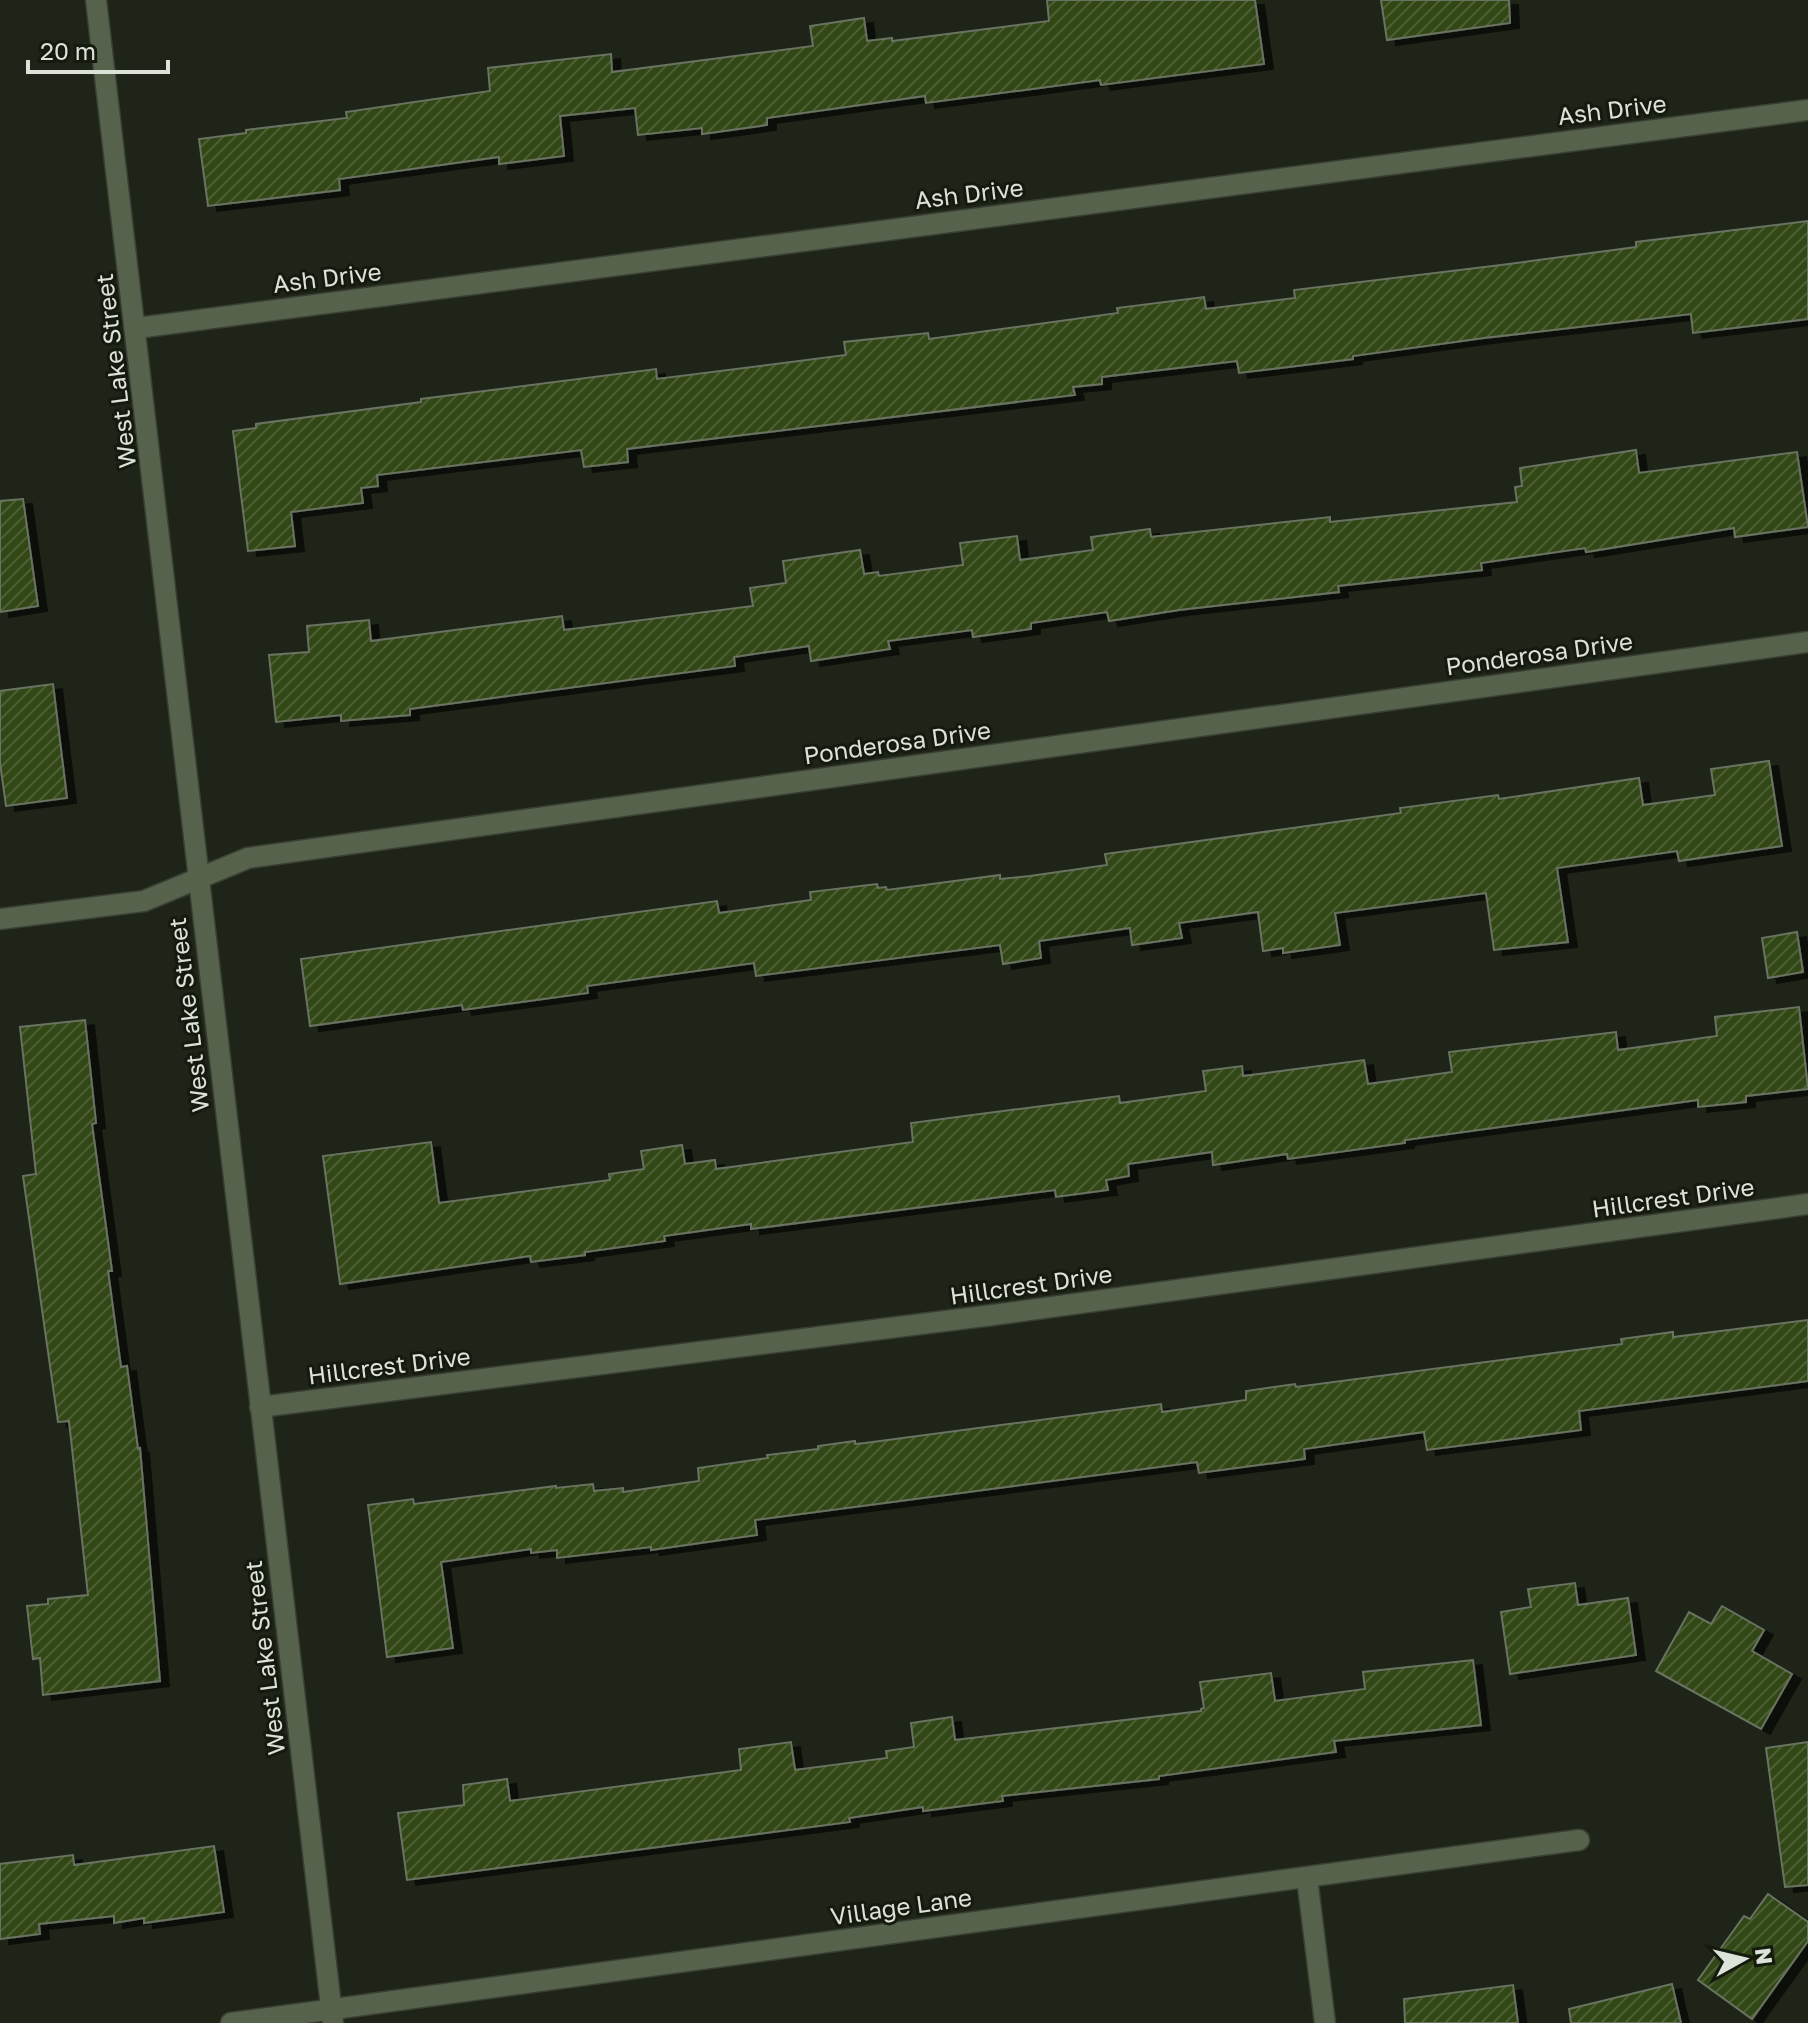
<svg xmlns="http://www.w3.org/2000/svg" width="1808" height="2023" font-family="'Golos Text',sans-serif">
  <defs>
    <pattern id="building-hatch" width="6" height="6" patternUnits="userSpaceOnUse" patternTransform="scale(2)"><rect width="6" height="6" fill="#314614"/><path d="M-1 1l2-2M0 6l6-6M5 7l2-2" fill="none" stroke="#4e6036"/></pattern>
    <filter id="shadow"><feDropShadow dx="9" dy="5" stdDeviation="0" flood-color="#0009"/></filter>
  </defs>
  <rect width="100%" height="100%" fill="#1e2417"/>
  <g fill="url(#building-hatch)" stroke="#6a7262" stroke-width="2" filter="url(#shadow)">
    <path d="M1047 0H1255L1264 64 1101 85 1100 80 926 103 925 96 767 118V125L702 134V128L638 135 635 108 560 116 564 156 499 164V157L339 179 340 190 208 206 199 139 246 133V130L347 118 346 112 490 91 488 68 611 54 612 72 813 46 810 26 864 18 867 41 892 38V41L1049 21Z"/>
    <path d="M1381 0H1509L1510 23 1387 40Z"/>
    <path d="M1808 221V319L1693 333 1691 314 1484 338 1353 356V359L1239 373 1237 361 1102 377V384L1073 387 1075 395 627 449 628 462 584 467 581 450 377 475 378 486 361 488 363 503 291 512 295 546 248 551 233 431 256 428V424L421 402V399L656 369 657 379 846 355 844 342 928 333 929 339 1118 313 1117 308 1204 297 1206 309 1295 298 1294 290 1501 265 1636 247V242Z"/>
    <path d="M1636 450 1639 473 1797 452 1808 527 1735 537 1734 528 1586 552 1585 548 1481 563 1482 570 1338 586 1339 592 1179 610 1109 621 1107 612 1031 623V629L973 637 972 630 888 641 890 649 811 661 809 646 734 657 735 666 410 709V715L341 721V715L276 722 269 655 309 652 307 626 369 620 371 641 562 616 564 630 753 606 750 588 786 583 783 561 860 550 864 574 878 572 879 576 963 565 960 543 1017 536 1020 560 1093 550 1091 537 1150 529 1151 537 1330 517V522L1517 502 1515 487 1522 486 1520 468Z"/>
    <path d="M23 499 38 606 0 612V501Z"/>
    <path d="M53 684 67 798 6 806 0 763V691Z"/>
    <path d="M1769 761 1782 846 1679 861 1677 851 1557 868 1568 942 1494 950 1486 893 1335 913 1340 945 1283 953V948L1263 951 1258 912 1179 923 1182 938 1132 945 1130 928 1039 941 1041 958 1003 964 1000 945 756 976 754 963 587 986 588 993 463 1010 462 1005 310 1026 301 959 717 901 719 913 811 900 810 892 877 884 878 888 886 887 887 890 1000 875V879L1030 876 1107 865 1105 854 1401 813 1400 808 1498 795 1499 799 1639 778 1643 805 1715 795 1711 769Z"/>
    <path d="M1797 932 1803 972 1768 978 1762 938Z"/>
    <path d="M1799 1007 1808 1089 1746 1096V1102L1698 1107V1100L1405 1140V1143L1288 1159 1287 1154 1213 1165 1212 1152 1128 1164 1129 1176 1106 1180 1108 1190 1056 1197 1055 1190 751 1229V1224L664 1236 665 1241 585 1252V1255L531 1262 530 1256 340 1284 323 1156 431 1142 439 1203 610 1180 609 1174 644 1169 641 1151 682 1145 685 1164 715 1160 716 1169 913 1142 911 1123 1119 1096 1120 1103 1206 1091 1203 1071 1242 1066 1243 1076 1364 1060 1368 1084 1452 1072 1449 1052 1616 1032 1618 1050 1717 1036 1715 1017Z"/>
    <path d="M85 1020 96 1123 92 1124 112 1271H108L121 1367 127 1366 138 1449 140 1448 160 1681 43 1695 40 1658 33 1659 27 1606 48 1604V1599L88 1595 69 1421 58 1422 23 1176 36 1174 20 1027Z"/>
    <path d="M1808 1320V1381L1579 1411 1581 1430 1427 1450 1424 1432 1304 1449 1305 1459 1199 1473 1197 1462 755 1520 757 1535 651 1550V1547L557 1558V1550L531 1553V1549L441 1562 453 1648 387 1657 368 1505 413 1499 414 1504 556 1486V1488L593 1484 594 1491 623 1488V1492L699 1481 698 1468 768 1458 767 1455 818 1449V1446L855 1441V1444L865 1443 1161 1404 1162 1412 1246 1400V1391L1295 1384 1296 1387 1622 1344 1621 1339 1673 1332V1337Z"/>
    <path d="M1575 1583 1578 1605 1628 1598 1636 1655 1510 1674 1501 1612 1531 1607 1528 1589Z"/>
    <path d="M1722 1606 1764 1630 1752 1651 1792 1674 1761 1729 1656 1671 1689 1612 1711 1624Z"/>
    <path d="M1473 1660 1481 1725 1334 1741 1336 1752 1159 1776V1779L1002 1796 1003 1801 923 1811V1807L849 1818 850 1822 407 1880 398 1813 464 1805 463 1785 507 1779 510 1801 741 1770 739 1749 791 1742 795 1770 887 1758 886 1751 914 1747 911 1723 952 1717 955 1740 1201 1711V1709L1204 1708 1200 1682 1271 1673 1275 1701 1365 1689 1363 1672Z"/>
    <path d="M1808 1742V1885L1785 1887 1766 1748Z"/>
    <path d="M214 1846 224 1912 144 1923V1918L114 1923V1916L39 1924 40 1934 0 1939V1864L73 1855 74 1865Z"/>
    <path d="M1768 1894 1808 1922V1941L1752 2019 1698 1980 1744 1916 1750 1919Z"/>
    <path d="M1672 1984 1681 2023H1571L1569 2009Z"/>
    <path d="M1513 1985 1518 2023H1405L1404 1999Z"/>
  </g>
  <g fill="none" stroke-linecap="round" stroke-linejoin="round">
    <defs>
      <g id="minor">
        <path d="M96 0C180 674 249 1349 333 2023"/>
        <path d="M137 328 1808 110"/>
        <path d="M0 919 144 901 248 858 1808 642"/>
        <path d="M260 1407 993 1315 1808 1204"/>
        <path d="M1307 1878 1325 2023"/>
        <path d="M231 2023 1579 1840"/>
      </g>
    </defs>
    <use href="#minor" stroke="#393f32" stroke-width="23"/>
    <use href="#minor" stroke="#57624d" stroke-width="20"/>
  </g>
  <g text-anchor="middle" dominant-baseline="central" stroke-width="6" stroke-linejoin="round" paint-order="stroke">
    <g font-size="24" fill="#dde2d9" stroke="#141a0e">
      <text transform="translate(1612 109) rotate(-7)">Ash Drive</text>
      <text transform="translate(969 193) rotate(-7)">Ash Drive</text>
      <text transform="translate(327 277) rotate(-7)">Ash Drive</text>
      <text transform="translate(115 371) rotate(-97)">West Lake Street</text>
      <text transform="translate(1539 653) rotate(-8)">Ponderosa Drive</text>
      <text transform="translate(897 742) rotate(-8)">Ponderosa Drive</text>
      <text transform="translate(188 1015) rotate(-97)">West Lake Street</text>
      <text transform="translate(1673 1197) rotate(-8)">Hillcrest Drive</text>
      <text transform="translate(1031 1284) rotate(-8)">Hillcrest Drive</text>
      <text transform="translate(389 1365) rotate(-7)">Hillcrest Drive</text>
      <text transform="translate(264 1658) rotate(-97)">West Lake Street</text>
      <text transform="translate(901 1906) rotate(-8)">Village Lane</text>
    </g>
  </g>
  <g transform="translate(1744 1959) rotate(82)" stroke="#141a0e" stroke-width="6" paint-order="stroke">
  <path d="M0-6L14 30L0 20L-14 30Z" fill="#dde2d9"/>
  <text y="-12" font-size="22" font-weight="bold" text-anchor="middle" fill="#dde2d9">N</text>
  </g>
  <path d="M28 60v12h140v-12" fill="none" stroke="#dde2d9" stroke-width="4"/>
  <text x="40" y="60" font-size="24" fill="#dde2d9" stroke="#141a0e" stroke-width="6" paint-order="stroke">20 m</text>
</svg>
